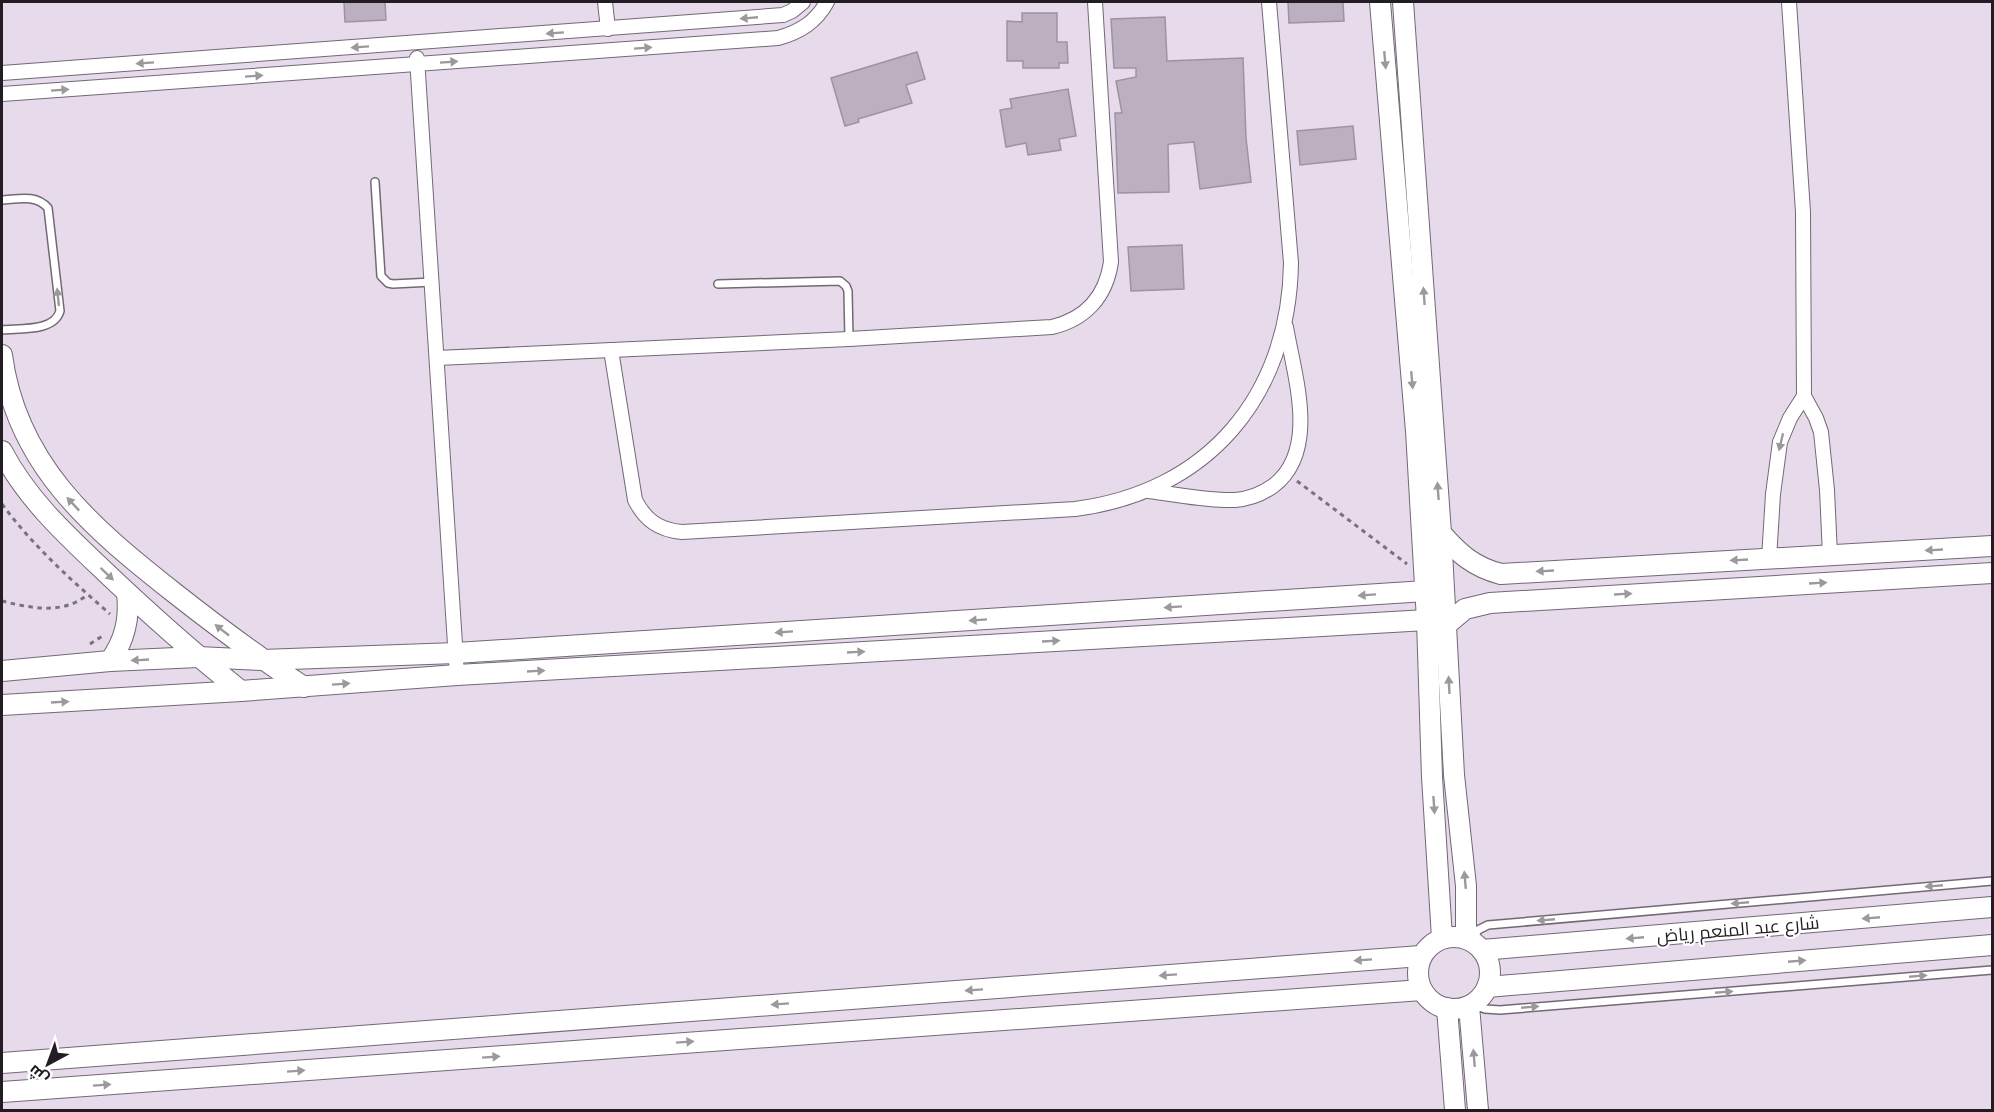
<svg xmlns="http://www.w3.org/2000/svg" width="1994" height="1112" font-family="'PT Sans',Cairo,sans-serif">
  <rect width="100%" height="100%" fill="#e7daea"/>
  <g fill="#bcb0c0" stroke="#9e92a1" stroke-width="1.5">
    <path d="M344 2H385L386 20 345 22Z"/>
    <path d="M1288 2H1343L1344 21 1289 23Z"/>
    <path d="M1022 13H1057V42H1067L1068 63H1059V68H1023V61H1007V21L1022 22Z"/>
    <path d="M1165 17 1167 61 1243 58 1246 138 1251 182 1200 189 1194 142 1170 144 1168 145 1169 192 1118 193 1115 113H1122L1116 81 1136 77V68H1114L1111 19Z"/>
    <path d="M917 52 925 79 906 85 912 103 858 119 859 122 845 126 831 78Z"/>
    <path d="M1068 89 1076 136 1059 139 1061 150 1028 155 1026 143 1006 147 1000 110 1012 108 1010 99Z"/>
    <path d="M1353 126 1356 159 1300 165 1297 131Z"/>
    <path d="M1182 245 1184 289 1131 291 1128 247Z"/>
  </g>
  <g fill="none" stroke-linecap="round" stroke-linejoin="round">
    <defs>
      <g id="lane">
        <path d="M375 182 381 276 388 283 393 284 432 282"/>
        <path d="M2 200C18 199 36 194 48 208L60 311C54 332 20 328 2 330"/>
        <path d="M718 284 840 281 846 286 848 291 849 339"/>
        <path d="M1473 939 1478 930 1488 925 1992 881"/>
        <path d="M1472 1004 1485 1009 1500 1010 1992 970"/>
      </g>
      <g id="street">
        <path d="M605 2 608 29"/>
        <path d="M1789 2 1803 212 1804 396 1816 418 1821 432 1827 490 1830 555"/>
        <path d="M417 58 457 675"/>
        <path d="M2 73 783 15 792 11 803 2"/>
        <path d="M2 94 778 38C800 32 816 22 827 2"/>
        <path d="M611 350 635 500C645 520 659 530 682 532L1075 509C1208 492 1289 396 1291 263L1269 2"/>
        <path d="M437 358 849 339 1052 327C1086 319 1106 296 1111 262L1095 2"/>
        <path d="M1148 491C1176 494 1206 501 1235 500 1248 499 1262 494 1273 486 1320 451 1294 375 1286 327"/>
        <path d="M1769 559 1773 494 1780 442 1790 418 1804 396"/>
      </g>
      <g id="secondary">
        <path d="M1380 2 1416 431 1427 620 1432 777 1442 938"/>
        <path d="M1403 2 1441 533 1454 775 1466 886V938"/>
        <path d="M2 355C16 464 91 527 172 591 215 625 258 657 304 687"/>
        <path d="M2 451C26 497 62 531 99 566 145 610 192 652 241 691"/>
        <path d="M1441 533C1459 554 1474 567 1501 574L1992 546"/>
        <path d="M1446 625 1465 609 1490 603 1992 573"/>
        <path d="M110 661C125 640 130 619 127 593"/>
        <path d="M2 671 110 661 198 657 262 660 456 653 1426 591"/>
        <path d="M2 705 241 691 457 675 1427 620"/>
        <circle cx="1454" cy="973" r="36"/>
        <path d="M1482 950 1992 907"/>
        <path d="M1487 987 1992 945"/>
        <path d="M1469 1006 1478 1110"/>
        <path d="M1447 1008 1455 1110"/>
        <path d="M2 1063 1421 956"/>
        <path d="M2 1092 1422 990"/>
      </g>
    </defs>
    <use href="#lane" stroke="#736876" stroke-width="10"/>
    <use href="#street" stroke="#736876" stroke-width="16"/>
    <use href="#secondary" stroke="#736876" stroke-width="22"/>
    <g stroke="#7a727d" stroke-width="3" stroke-dasharray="4.5 4.5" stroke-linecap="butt">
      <path d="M1297 481 1407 564"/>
      <path d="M2 504C32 545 71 580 110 614"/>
      <path d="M2 601C30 608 63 615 87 595"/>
      <path d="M90 644 104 635"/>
    </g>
    <use href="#lane" stroke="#fff" stroke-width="7"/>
    <use href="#street" stroke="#fff" stroke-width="14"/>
    <use href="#secondary" stroke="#fff" stroke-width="20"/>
  </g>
  <defs><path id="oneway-solid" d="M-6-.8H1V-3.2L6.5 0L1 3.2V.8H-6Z" transform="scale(1.5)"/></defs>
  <g fill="#9b999c">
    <use href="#oneway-solid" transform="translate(749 18) rotate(175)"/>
    <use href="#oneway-solid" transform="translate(555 33) rotate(176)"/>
    <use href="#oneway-solid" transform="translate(360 47) rotate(176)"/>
    <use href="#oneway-solid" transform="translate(643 48) rotate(-4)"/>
    <use href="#oneway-solid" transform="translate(1385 60) rotate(85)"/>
    <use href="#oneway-solid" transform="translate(449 62) rotate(-4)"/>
    <use href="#oneway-solid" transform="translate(145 63) rotate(176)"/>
    <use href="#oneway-solid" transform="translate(254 76) rotate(-4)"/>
    <use href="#oneway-solid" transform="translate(60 90) rotate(-4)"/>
    <use href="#oneway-solid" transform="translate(1424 296) rotate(-94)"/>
    <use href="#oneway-solid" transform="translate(58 297) rotate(-96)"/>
    <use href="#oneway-solid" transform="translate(1412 380) rotate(85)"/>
    <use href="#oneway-solid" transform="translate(1781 442) rotate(103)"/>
    <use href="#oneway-solid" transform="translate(1438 491) rotate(-94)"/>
    <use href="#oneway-solid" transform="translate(73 504) rotate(-133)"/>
    <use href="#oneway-solid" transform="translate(1934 550) rotate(177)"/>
    <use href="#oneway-solid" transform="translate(1739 560) rotate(177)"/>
    <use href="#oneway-solid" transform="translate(1545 571) rotate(177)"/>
    <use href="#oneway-solid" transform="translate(107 574) rotate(44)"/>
    <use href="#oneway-solid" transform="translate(1818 583) rotate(-3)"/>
    <use href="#oneway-solid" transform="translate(1623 594) rotate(-3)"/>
    <use href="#oneway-solid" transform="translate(1367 595) rotate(176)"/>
    <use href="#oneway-solid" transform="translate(1173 607) rotate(176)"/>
    <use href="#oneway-solid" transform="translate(978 620) rotate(176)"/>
    <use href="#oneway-solid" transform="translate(222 630) rotate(-142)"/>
    <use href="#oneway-solid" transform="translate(784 632) rotate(176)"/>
    <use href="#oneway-solid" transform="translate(1051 641) rotate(-3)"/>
    <use href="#oneway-solid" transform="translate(856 652) rotate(-3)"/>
    <use href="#oneway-solid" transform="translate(140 660) rotate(177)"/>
    <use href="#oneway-solid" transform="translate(536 671) rotate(-3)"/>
    <use href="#oneway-solid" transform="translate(341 684) rotate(-4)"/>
    <use href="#oneway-solid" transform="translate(1449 685) rotate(-93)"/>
    <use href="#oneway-solid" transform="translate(60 702) rotate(-3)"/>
    <use href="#oneway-solid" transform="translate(1434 805) rotate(86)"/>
    <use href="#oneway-solid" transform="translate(1465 880) rotate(-95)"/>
    <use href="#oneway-solid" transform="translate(1934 886) rotate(175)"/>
    <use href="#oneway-solid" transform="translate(1740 903) rotate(175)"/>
    <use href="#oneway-solid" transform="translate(1871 918) rotate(175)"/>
    <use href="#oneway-solid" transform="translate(1546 920) rotate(175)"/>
    <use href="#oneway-solid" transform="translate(1635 938) rotate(175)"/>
    <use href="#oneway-solid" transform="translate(1363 960) rotate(176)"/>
    <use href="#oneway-solid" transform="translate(1797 961) rotate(-5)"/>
    <use href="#oneway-solid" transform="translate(1168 975) rotate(176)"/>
    <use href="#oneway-solid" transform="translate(1918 976) rotate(-5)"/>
    <use href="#oneway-solid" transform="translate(974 990) rotate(176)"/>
    <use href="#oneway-solid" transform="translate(1724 992) rotate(-5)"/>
    <use href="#oneway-solid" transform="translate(780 1004) rotate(176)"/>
    <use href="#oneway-solid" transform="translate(1530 1007) rotate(-5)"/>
    <use href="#oneway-solid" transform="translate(685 1042) rotate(-4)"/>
    <use href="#oneway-solid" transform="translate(491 1057) rotate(-4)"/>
    <use href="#oneway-solid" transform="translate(1474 1058) rotate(-95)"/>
    <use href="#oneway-solid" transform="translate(296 1071) rotate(-4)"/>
    <use href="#oneway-solid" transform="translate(102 1085) rotate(-4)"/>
  </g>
  <g text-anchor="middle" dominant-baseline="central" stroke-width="4.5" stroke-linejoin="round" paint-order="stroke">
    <g font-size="18" fill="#211d23" stroke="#fff">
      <text transform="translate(1738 929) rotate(-5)">شارع عبد المنعم رياض</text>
    </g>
  </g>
  <rect width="1994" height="1112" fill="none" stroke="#211d23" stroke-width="6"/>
  <g transform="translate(48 1064) rotate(221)" stroke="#ffffff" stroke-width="4.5" paint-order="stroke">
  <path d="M0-4.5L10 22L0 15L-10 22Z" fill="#211d23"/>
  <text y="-9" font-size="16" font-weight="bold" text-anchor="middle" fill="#211d23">ش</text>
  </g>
</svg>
